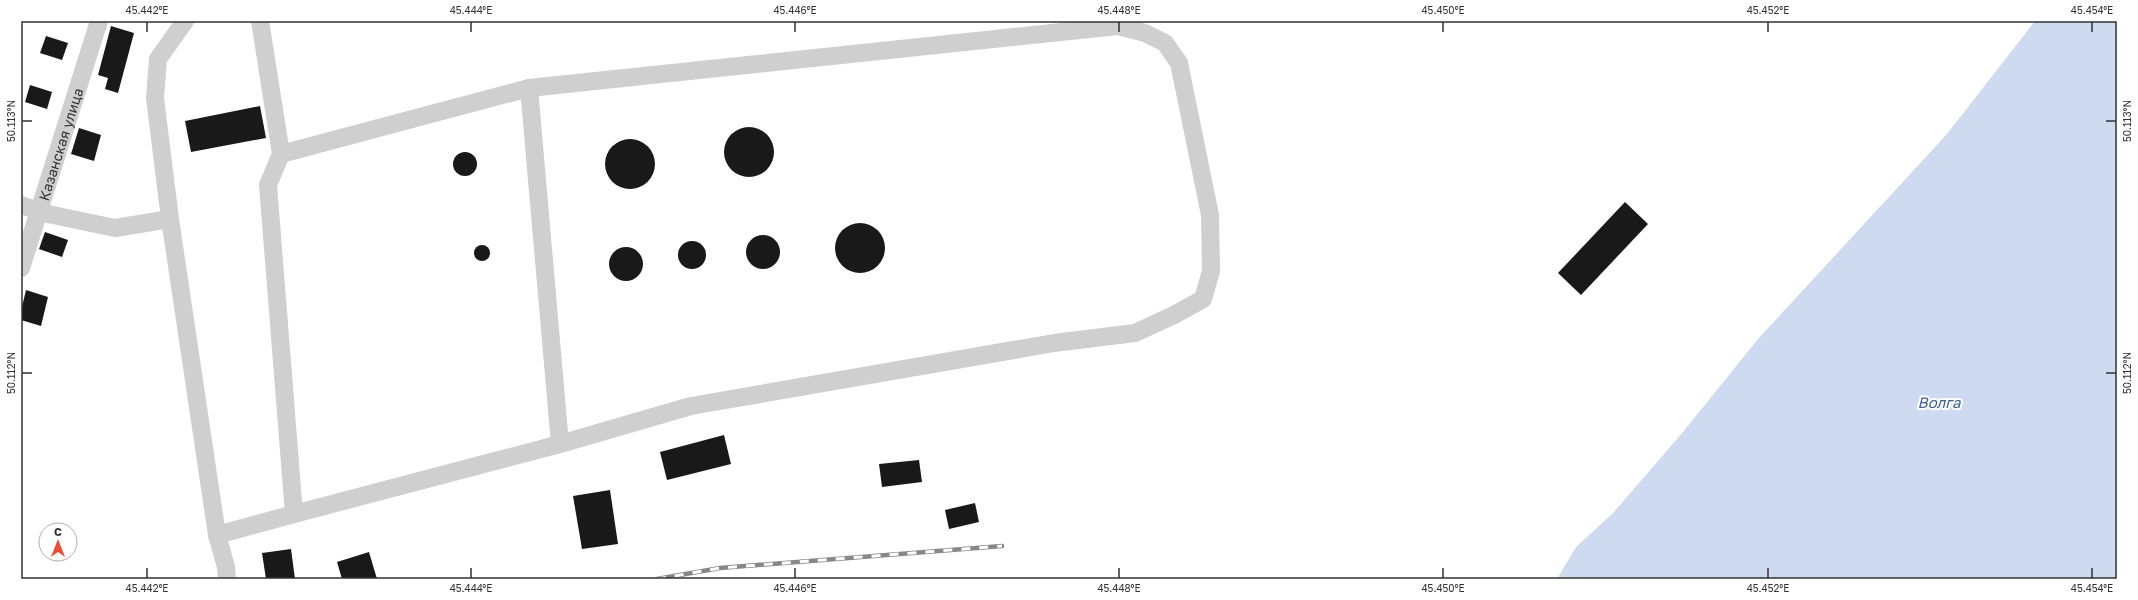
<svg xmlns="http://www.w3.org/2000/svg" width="2138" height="600" font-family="'Golos Text',sans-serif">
  <rect width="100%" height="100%" fill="#fff"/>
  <path fill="#cddaef" d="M2035 21H2117V579H1557L1576 547 1613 513 1683 432 1758 339 1947 134Z"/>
  <g fill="#191919">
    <path d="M111 26 134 33 118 93 105 89 108 78 98 75Z"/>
    <path d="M46 36 68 43 62 60 40 53Z"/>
    <path d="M30 85 52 92 47 109 25 102Z"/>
    <path d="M260 106 266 138 191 152 185 121Z"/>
    <circle cx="749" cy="152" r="25"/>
    <path d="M79 128 101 135 94 161 71 154Z"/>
    <circle cx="630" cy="164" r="25"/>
    <circle cx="465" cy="164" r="12"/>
    <path d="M1625 202 1648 224 1581 295 1558 273Z"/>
    <circle cx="860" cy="248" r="25"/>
    <path d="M45 232 68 240 62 257 39 249Z"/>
    <circle cx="763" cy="252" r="17"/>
    <circle cx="692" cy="255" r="14"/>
    <circle cx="482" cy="253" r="8"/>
    <circle cx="626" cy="264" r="17"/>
    <path d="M26 290 48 297 41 326 21 320V311Z"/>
    <path d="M724 435 731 464 667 480 660 452Z"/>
    <path d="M919 460 922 482 882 487 879 464Z"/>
    <path d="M610 490 618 544 582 549 573 496Z"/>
    <path d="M975 503 979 522 949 529 945 510Z"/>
    <path d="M291 549 295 579H266L262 553Z"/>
    <path d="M369 552 377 579H342L337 562Z"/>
  </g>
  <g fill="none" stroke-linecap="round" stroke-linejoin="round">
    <g stroke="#cfcfcf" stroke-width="18">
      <path d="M185 21 158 59 155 98 170 219 217 535 294 514 268 185 281 154 260 21"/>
      <path d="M529 88 1118 26 1145 33 1165 43 1179 63 1210 215 1211 271 1203 299 1174 315 1135 333 1054 343 691 406 560 444"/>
      <path d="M281 154 529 88 560 444 294 514"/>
      <path d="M21 205 48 214 115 228 170 219"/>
      <path id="s1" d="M21 268 99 21"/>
      <path d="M217 535 226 567 227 579"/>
    </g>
    <defs>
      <path id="rail" d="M657 579 720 568 1002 546"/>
    </defs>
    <use href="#rail" stroke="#878787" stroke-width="4.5"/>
    <use href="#rail" stroke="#fff" stroke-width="3" stroke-dasharray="9" stroke-linecap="butt"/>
  </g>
  <path fill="none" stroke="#323232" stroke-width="1.5" d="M147 22V32M471 22V32M795 22V32M1119 22V32M1443 22V32M1768 22V32M2092 22V32M22 121H32M2106 121H2116M22 373H32M2106 373H2116M147 568V578M471 568V578M795 568V578M1119 568V578M1443 568V578M1768 568V578M2092 568V578"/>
  <g text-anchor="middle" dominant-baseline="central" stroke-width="4" stroke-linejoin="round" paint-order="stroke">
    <g font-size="14" fill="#323232" stroke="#fff">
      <text stroke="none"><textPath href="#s1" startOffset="130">Казанская улица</textPath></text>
    </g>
    <g font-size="15" font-style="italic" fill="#3c6199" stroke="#fff">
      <text x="1939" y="402">Волга</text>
    </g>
  </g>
  <rect width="2138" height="600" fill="none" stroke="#ffffff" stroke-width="44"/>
  <g transform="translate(58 542)"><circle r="19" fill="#ffffff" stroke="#adadad"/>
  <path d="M0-3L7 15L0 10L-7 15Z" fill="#eb4d32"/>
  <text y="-6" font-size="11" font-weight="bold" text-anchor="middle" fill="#323232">С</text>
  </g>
  <rect x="22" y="22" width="2094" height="556" fill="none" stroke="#323232" stroke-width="1.5"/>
  <g font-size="10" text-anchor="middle" fill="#323232">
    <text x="147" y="14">45.442°E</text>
    <text x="471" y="14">45.444°E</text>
    <text x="795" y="14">45.446°E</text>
    <text x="1119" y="14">45.448°E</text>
    <text x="1443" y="14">45.450°E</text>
    <text x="1768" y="14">45.452°E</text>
    <text x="2092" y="14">45.454°E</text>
    <text transform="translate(11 121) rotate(-90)" y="4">50.113°N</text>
    <text transform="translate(2127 121) rotate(-90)" y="4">50.113°N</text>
    <text transform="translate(11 373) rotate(-90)" y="4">50.112°N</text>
    <text transform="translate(2127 373) rotate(-90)" y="4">50.112°N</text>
    <text x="147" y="592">45.442°E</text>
    <text x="471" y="592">45.444°E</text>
    <text x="795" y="592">45.446°E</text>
    <text x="1119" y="592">45.448°E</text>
    <text x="1443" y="592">45.450°E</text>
    <text x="1768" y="592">45.452°E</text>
    <text x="2092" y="592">45.454°E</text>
  </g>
</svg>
